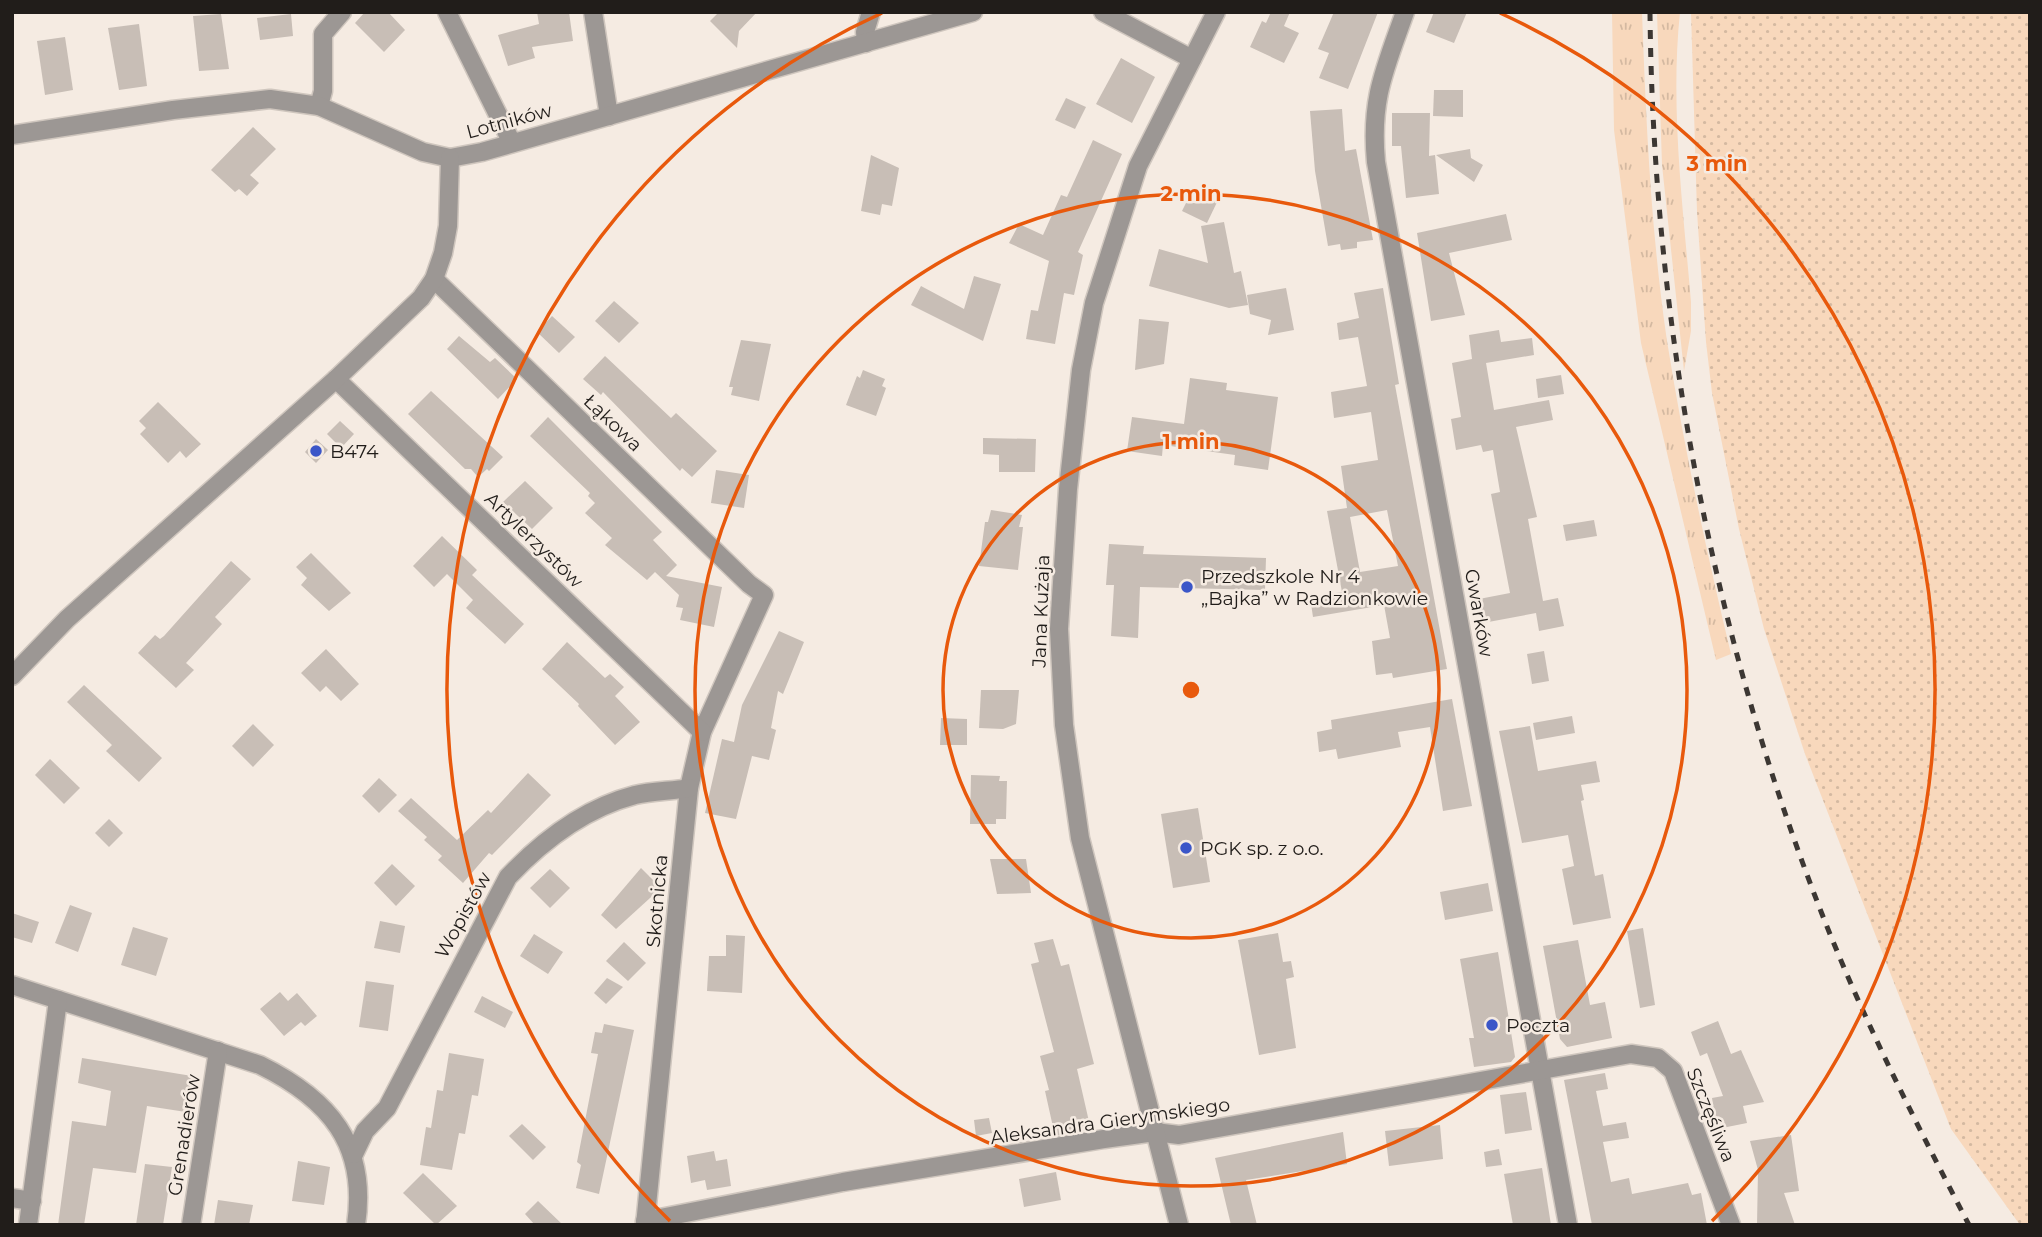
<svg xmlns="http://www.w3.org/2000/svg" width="2042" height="1237" font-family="Montserrat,sans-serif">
  <defs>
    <pattern id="grass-tufts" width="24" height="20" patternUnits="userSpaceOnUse" patternTransform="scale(1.75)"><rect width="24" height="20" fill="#f8d8bc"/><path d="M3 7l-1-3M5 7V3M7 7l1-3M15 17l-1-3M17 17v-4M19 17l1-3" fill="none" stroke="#d4b9a1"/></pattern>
    <pattern id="garden-dots" width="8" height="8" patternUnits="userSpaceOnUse" patternTransform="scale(1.75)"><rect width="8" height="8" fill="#f8d8bc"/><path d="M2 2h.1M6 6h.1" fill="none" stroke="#d4b9a1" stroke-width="1.8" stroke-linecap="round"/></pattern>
  </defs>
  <rect width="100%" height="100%" fill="#f5ebe2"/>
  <g fill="url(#grass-tufts)">
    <path d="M1612 12H1642C1646 122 1651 232 1667 341 1684 447 1706 550 1731 654L1716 660 1641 343 1614 130Z"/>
    <path d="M1657 12H1680C1670 108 1683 207 1691 302V331L1684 371 1662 165Z"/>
  </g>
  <path fill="url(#garden-dots)" d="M1691 12H2030V1225H2020L1951 1129 1805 754 1764 629 1739 529 1712 393 1706 342 1697 212Z"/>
  <g fill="#c8beb6" fill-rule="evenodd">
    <path d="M365 12H388L405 30 384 52 355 23Z"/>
    <path d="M537 12H569L573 41 532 47 535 58 508 66 498 35 539 24Z"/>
    <path d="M719 12H757L739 31 737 48 710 21Z"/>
    <path d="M1271 12H1290L1284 26 1299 33 1284 63 1250 47 1262 21 1266 23Z"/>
    <path d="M1334 12H1378L1348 89 1319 78 1329 53 1318 49Z"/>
    <path d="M1434 12H1467L1454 43 1426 32Z"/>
    <path d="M221 14 229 69 199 71 193 16Z"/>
    <path d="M291 14 293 36 260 40 257 18Z"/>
    <path d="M139 24 147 86 119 90 108 28Z"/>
    <path d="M65 37 73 90 45 95 37 41Z"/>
    <path d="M1121 58 1155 77 1132 123 1096 104Z"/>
    <path d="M1434 90H1463V117L1433 116Z"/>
    <path d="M1066 98 1086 107 1075 129 1055 120Z"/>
    <path d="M1342 109 1345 151 1356 149 1373 240 1357 242V248L1341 250 1340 244 1328 246 1315 171 1310 111Z"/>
    <path d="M1392 113H1430L1429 156 1435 155 1439 194 1406 198 1401 146H1392Z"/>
    <path d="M253 127 276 149 250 175 259 183 247 196 239 189 235 192 211 170Z"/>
    <path d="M1093 140 1122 154 1078 252 1083 255 1074 295 1064 293 1055 344 1026 339 1031 310 1038 311 1049 261 1009 243 1019 224 1043 235 1061 195 1067 197Z"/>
    <path d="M1470 149 1471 158 1483 165 1474 182 1436 155Z"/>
    <path d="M871 155 899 168 892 206 882 204 880 215 861 211Z"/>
    <path d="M1194 187 1219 198 1207 223 1182 211Z"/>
    <path d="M1506 214 1512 240 1449 253 1465 315 1431 321 1417 233Z"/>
    <path d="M1224 222 1234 273 1241 271 1248 305 1229 308 1149 286 1159 249 1208 263 1201 226Z"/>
    <path d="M974 276 1001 284 983 341 911 305 921 286 964 309Z"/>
    <path d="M1286 288 1294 330 1268 335 1271 320 1250 314 1247 295Z"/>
    <path d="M1383 288 1399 384 1395 385 1447 669 1393 678 1392 673 1376 675 1372 641 1390 638 1384 605 1313 617 1310 597 1342 592 1327 511 1347 508 1341 466 1378 460 1371 412 1334 418 1331 392 1367 386 1358 337 1339 340 1337 323 1359 318 1354 293ZM1387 510 1398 566 1360 572 1350 517Z"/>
    <path d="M614 301 639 323 619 343 595 321Z"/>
    <path d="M552 316 575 337 559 353 537 332Z"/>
    <path d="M1139 319 1169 322 1164 364 1135 370Z"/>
    <path d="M1499 330 1501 342 1532 338 1534 355 1486 363 1494 410 1549 400 1553 420 1516 427 1537 517 1528 519 1543 601 1558 598 1564 626 1539 631 1536 613 1483 623 1479 599 1510 593 1491 494 1500 492 1493 450 1483 452 1481 445 1456 450 1451 419 1461 417 1452 363 1472 359 1469 335Z"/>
    <path d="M459 336 490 362 495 358 517 379 498 399 447 349Z"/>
    <path d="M741 340 771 344 759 401 731 395 733 387H729Z"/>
    <path d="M605 356 671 418 676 413 717 451 692 477 682 468 680 471 603 392 601 395 583 379Z"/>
    <path d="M863 370 885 379 882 386 886 388 876 416 846 405 857 376 860 378Z"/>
    <path d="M1561 375 1564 394 1538 398 1536 379Z"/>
    <path d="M1190 378 1227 383 1226 390 1278 397 1268 470 1234 465 1235 455 1163 445 1162 456 1127 451 1132 417 1184 424Z"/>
    <path d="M431 391 503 457 489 471 487 469 478 477 471 469H465L408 414Z"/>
    <path d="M158 402 201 444 186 458 180 451 168 463 140 434 146 428 139 421Z"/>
    <path d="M548 417 662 532 653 540 677 565 666 576 722 587 714 627 680 620 683 608 676 607 679 595 655 572 647 580 605 545 612 538 585 513 595 503 588 496 590 493 530 436Z"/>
    <path d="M340 421 354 434 341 448 327 434Z"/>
    <path d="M983 438 1036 439 1035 472H999V455L983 454Z"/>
    <path d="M316 439 328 450 316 463 305 452Z"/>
    <path d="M716 470 749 475 744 508 711 503Z"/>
    <path d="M525 481 553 508 532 529 503 502Z"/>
    <path d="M991 510 1022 515 1019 527H1023L1018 570 979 566 985 522H988Z"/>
    <path d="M1594 520 1597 536 1566 541 1563 525Z"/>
    <path d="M442 536 477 570 472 575 524 624 505 644 466 608 473 600 447 574 434 587 413 566Z"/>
    <path d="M1109 544 1144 546 1143 554 1266 558 1265 590 1140 587 1138 638 1111 636 1114 585H1106Z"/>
    <path d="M311 553 351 593 329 611 301 585 307 578 296 567Z"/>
    <path d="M231 561 251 579 215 617 222 624 186 663 194 670 176 688 138 653 155 635 160 639 164 636Z"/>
    <path d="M779 631 804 642 783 694 778 691 771 728 776 730 769 760 752 756 736 819 705 813 722 739 734 742 742 705Z"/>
    <path d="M567 642 605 678 610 674 624 687 615 696 640 722 615 745 578 706 579 704 542 669Z"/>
    <path d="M326 649 359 684 341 701 326 686 320 692 301 673Z"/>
    <path d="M1544 651 1549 681 1532 684 1527 654Z"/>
    <path d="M84 685 162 758 139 782 106 751 112 745 67 702Z"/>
    <path d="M981 690H1019L1016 724 1003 729 979 728Z"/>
    <path d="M1452 699 1472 806 1443 811 1430 727 1398 732 1401 747 1338 759 1336 749 1319 752 1317 732 1332 729 1331 720Z"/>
    <path d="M1572 716 1575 733 1536 740 1533 723Z"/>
    <path d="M941 718 967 719V745H940Z"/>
    <path d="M253 724 274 745 253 767 232 746Z"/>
    <path d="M1530 726 1538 771 1596 761 1600 782 1581 785 1584 800 1581 801 1595 876 1603 874 1611 918 1573 925 1562 869 1574 866 1568 835 1522 843 1499 731Z"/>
    <path d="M50 759 80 788 64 804 35 775Z"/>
    <path d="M528 773 551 795 492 855 489 853 463 883 438 860 442 856 424 840 427 837 398 811 411 798 457 840 488 810 491 813Z"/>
    <path d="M971 775 1000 776 999 781H1007L1006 819H996V824H970Z"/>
    <path d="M379 778 397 795 379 813 362 796Z"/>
    <path d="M1198 808 1210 882 1173 888 1161 814Z"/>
    <path d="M109 819 123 833 109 847 95 833Z"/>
    <path d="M990 859H1026L1031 893 997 894Z"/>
    <path d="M392 864 415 886 396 906 374 883Z"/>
    <path d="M641 868 661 888 616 929 601 915Z"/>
    <path d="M550 869 570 888 550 908 530 888Z"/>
    <path d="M1488 883 1493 911 1445 920 1440 892Z"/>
    <path d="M70 905 92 913 78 952 55 943Z"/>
    <path d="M12 913 39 922 32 943 12 937Z"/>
    <path d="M380 921 405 926 400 953 374 948Z"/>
    <path d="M133 927 168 938 156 976 121 965Z"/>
    <path d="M1643 928 1655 1005 1640 1008 1627 931Z"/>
    <path d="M1278 933 1283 962 1291 961 1294 977 1286 979 1296 1048 1259 1055 1238 940Z"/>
    <path d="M534 934 563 952 548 974 520 956Z"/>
    <path d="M726 935 745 936 742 993 707 991 709 956H726Z"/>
    <path d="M1053 939 1061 966 1069 964 1094 1064 1077 1069 1090 1126 1087 1130 1055 1136 1045 1091 1049 1090 1040 1056 1054 1052 1031 964 1039 962 1034 943Z"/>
    <path d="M1578 940 1590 1005 1605 1002 1612 1038 1567 1047 1560 1039 1543 946Z"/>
    <path d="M624 942 646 963 628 981 606 961Z"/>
    <path d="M1498 952 1515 1057 1511 1062 1474 1067 1469 1038H1474L1460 959Z"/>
    <path d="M607 978 623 987 606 1004 594 993Z"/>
    <path d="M366 981 394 985 388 1031 359 1027Z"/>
    <path d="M280 992 288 1001 297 993 317 1016 305 1026 301 1022 284 1036 260 1009Z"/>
    <path d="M482 996 513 1012 505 1028 474 1012Z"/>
    <path d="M1718 1021 1731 1054 1741 1050 1764 1102 1743 1106 1747 1123 1717 1129 1712 1098 1723 1096 1707 1053 1700 1056 1691 1032Z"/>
    <path d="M604 1024 634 1030 599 1194 576 1188 581 1165 577 1162 598 1054 591 1053 595 1032 602 1033Z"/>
    <path d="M449 1053 484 1059 478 1096 472 1095 465 1134 459 1133 452 1170 420 1165 426 1127 431 1128 437 1090 443 1091Z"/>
    <path d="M82 1058 192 1076 186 1112 147 1106 136 1173 93 1168 84 1225H58L72 1121 106 1126 111 1091 78 1083Z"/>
    <path d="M1605 1073 1608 1089 1596 1091 1603 1126 1626 1122 1629 1138 1603 1142 1611 1182 1629 1178 1632 1194 1688 1183 1692 1195 1701 1193 1707 1225H1592L1564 1080Z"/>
    <path d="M1526 1092 1532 1130 1505 1134 1500 1095Z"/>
    <path d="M989 1118 992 1133 976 1136 974 1120Z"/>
    <path d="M522 1124 546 1147 533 1160 509 1136Z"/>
    <path d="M1440 1125 1443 1159 1389 1166 1385 1131Z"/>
    <path d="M1343 1132 1347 1164 1246 1180 1257 1225H1231L1215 1158Z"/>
    <path d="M1791 1135 1799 1191 1784 1193 1795 1225H1757L1758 1170 1750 1141Z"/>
    <path d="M1499 1149 1502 1165 1486 1167 1484 1152Z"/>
    <path d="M714 1151 716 1161 727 1159 731 1186 707 1190 705 1180 691 1183 687 1156Z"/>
    <path d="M298 1161 330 1167 324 1205 292 1201Z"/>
    <path d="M145 1164 172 1167 163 1225H136Z"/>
    <path d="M1542 1168 1551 1225H1513L1504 1174Z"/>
    <path d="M1056 1172 1061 1200 1024 1207 1019 1179Z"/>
    <path d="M423 1173 457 1206 436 1225 403 1193Z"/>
    <path d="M218 1200 253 1205 249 1225H214Z"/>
    <path d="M538 1201 563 1225H535L525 1214Z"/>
  </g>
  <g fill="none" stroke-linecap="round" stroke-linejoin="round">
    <defs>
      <g id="minor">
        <path d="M447 12 512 143"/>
        <path d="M593 12 609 116"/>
        <path d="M1103 12 1192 59"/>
        <path d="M1405 12C1385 69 1370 99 1376 162L1568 1225"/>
        <path d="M866 43 865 32 871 12"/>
        <path d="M319 106 323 91V34L342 12"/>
        <path d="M12 135 173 110 270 99 319 106 423 152 450 158 482 152 973 12"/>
        <path d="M434 279 749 584 764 595 702 732 689 788 645 1225"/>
        <path d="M336 379 702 732"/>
        <path d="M12 676 67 619 336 379 421 298 434 279 443 253 448 226 450 158"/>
        <path d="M12 985 260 1065C329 1099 368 1144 356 1225"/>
        <path d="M354 1154 365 1131 387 1108 508 877C543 840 585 808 635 795 652 791 672 791 689 788"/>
        <path d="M12 1198 32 1201"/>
        <path d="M645 1221 843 1182 1104 1139 1155 1132 1179 1135 1631 1054 1658 1058 1673 1071 1731 1225"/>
        <path d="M28 1225 58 1000"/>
        <path d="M191 1225 218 1051"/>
      </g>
      <path id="tertiary" d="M1179 1225 1080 838 1064 725 1059 629 1068 489 1081 370 1094 303 1138 166 1216 12"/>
    </defs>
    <use href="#minor" stroke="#cfc6be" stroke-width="21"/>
    <use href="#tertiary" stroke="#cfc6be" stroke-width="21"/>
    <use href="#minor" stroke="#9c9794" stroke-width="18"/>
    <use href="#tertiary" stroke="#9c9794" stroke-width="18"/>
    <path stroke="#3c3733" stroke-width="5" stroke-dasharray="9 9" stroke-linecap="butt" d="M1650 12C1653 319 1710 628 1822 914 1864 1021 1916 1123 1969 1225"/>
  </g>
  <g fill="none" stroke="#e8590c" stroke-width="3.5">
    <circle cx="1191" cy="690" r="248"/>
    <circle cx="1191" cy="690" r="496"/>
    <path d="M670 1221A744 744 0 0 1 882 13M1500 13A744 744 0 0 1 1712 1221"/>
  </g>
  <g fill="#3b56c8" stroke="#f5ebe2" stroke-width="2.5">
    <circle cx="316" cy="451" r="7"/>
    <circle cx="1187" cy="587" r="7"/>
    <circle cx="1186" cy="848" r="7"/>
    <circle cx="1492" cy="1025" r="7"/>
  </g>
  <g text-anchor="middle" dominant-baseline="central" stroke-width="5" stroke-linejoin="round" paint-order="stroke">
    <g font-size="19" fill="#211d1a" stroke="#f5ebe2">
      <text transform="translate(509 121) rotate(-15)">Lotników</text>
      <text transform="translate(613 423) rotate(44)">Łąkowa</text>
      <text transform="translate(534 540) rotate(44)">Artylerzystów</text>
      <text transform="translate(1041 611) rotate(-88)">Jana Kużaja</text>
      <text transform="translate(1479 613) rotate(80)">Gwarków</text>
      <text transform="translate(657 901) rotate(-85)">Skotnicka</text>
      <text transform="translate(463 915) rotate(-61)">Wopistów</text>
      <text transform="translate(1711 1115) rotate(68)">Szczęśliwa</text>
      <text transform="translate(1110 1121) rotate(-8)">Aleksandra Gierymskiego</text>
      <text transform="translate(184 1135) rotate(-81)">Grenadierów</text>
    </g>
    <g font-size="19" fill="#211d1a" stroke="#f5ebe2" text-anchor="start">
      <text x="330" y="451">B474</text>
      <text x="1201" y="576">Przedszkole Nr 4<tspan x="1201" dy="22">„Bajka” w Radzionkowie</tspan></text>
      <text x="1200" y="848">PGK sp. z o.o.</text>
      <text x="1506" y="1025">Poczta</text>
    </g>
  </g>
  <circle cx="1191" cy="690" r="10" fill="#e8590c" stroke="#f5ebe2" stroke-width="3.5"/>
  <g font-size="21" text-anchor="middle" font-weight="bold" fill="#e8590c" stroke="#f5ebe2" stroke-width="5" stroke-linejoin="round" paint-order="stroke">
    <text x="1717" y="171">3 min</text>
    <text x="1191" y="201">2 min</text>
    <text x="1191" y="449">1 min</text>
  </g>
  <rect width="2042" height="1237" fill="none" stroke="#211d1a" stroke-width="28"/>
</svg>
